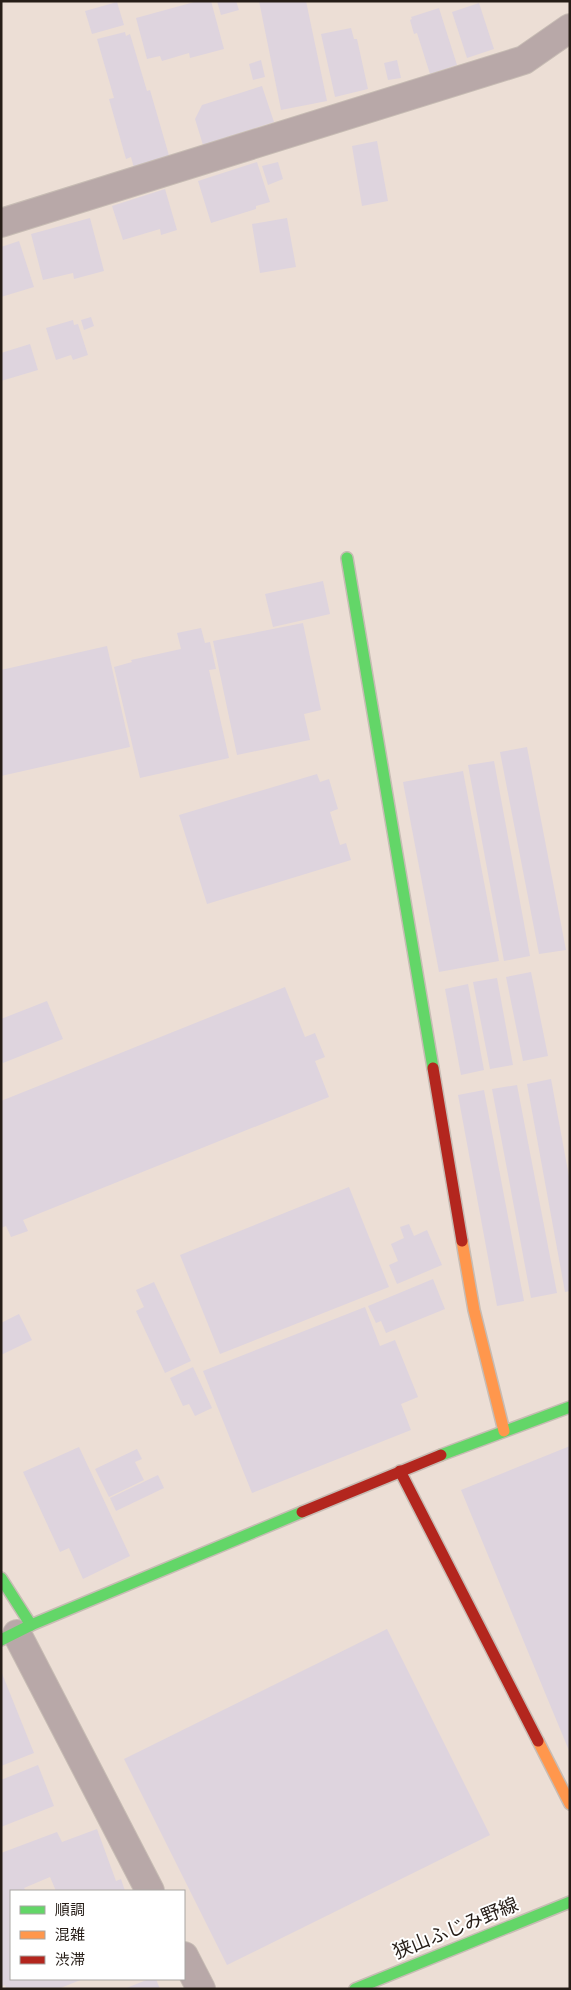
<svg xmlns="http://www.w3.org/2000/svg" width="571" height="1990" font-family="'Alegreya Sans','Noto Sans JP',sans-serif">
  <rect width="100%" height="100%" fill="#ecded5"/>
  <g fill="#ded4de">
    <path d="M198 1H211L224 49 190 58 189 53 162 61 160 56 147 59 136 18Z"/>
    <path d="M217 1H236L239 10 221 15Z"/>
    <path d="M259 1H306L327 101 281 110Z"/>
    <path d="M117 2 124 25 92 34 85 11Z"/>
    <path d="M479 3 494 49 467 58 452 12Z"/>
    <path d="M439 8 457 65 430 74 417 33 414 34 410 20 412 19 411 17Z"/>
    <path d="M351 28 354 39H357L368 89 335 97 321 34Z"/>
    <path d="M125 32 126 36 130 34 147 91 150 90 170 159 134 168 131 157 126 159 109 99 114 98 97 39Z"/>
    <path d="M261 60 265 77 253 80 249 64Z"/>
    <path d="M397 60 401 78 388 80 384 63Z"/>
    <path d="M262 86 274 122 203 145 195 119 202 105Z"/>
    <path d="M377 141 388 201 362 206 352 146Z"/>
    <path d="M257 162 270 202 256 206V209L211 223 198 181Z"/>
    <path d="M278 162 283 179 268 185 262 166Z"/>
    <path d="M165 189 177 230 161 235 160 229 123 240 112 206Z"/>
    <path d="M90 218 104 271 74 279 73 273 43 280 31 234Z"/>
    <path d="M287 218 296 267 260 273 252 224Z"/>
    <path d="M19 241 34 287 1 297V247Z"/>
    <path d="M91 317 94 326 84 330 81 320Z"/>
    <path d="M73 320 74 325 78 324 88 355 73 360 71 355 56 360 46 328Z"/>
    <path d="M30 344 38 370 1 381V353Z"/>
    <path d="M323 581 330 614 273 627 265 594Z"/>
    <path d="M303 623 321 710 304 714 310 740 237 755 213 641Z"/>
    <path d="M201 628 205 643 210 642 216 669 209 670 229 758 140 778 114 667 132 662 131 660 181 649 177 633Z"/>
    <path d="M107 646 130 747 1 776V670Z"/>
    <path d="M527 747 566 950 539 954 500 752Z"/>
    <path d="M494 761 530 956 504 961 468 765Z"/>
    <path d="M463 771 499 961 439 972 403 782Z"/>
    <path d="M317 774 320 782 329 779 338 809 330 812 340 845 346 843 351 860 207 904 179 815Z"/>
    <path d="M531 972 548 1056 523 1061 506 977Z"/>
    <path d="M497 978 513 1065 490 1069 473 982Z"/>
    <path d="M468 984 484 1070 461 1075 445 989Z"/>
    <path d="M285 987 305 1037 315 1033 325 1057 315 1061 329 1097 23 1220 28 1231 11 1237 6 1226 1 1228V1101Z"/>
    <path d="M47 1001 63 1039 3 1063 1 1058V1019Z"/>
    <path d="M551 1079 570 1182V1291L565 1292 527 1084Z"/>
    <path d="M517 1085 557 1293 531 1298 492 1089Z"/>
    <path d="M484 1090 524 1301 497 1306 458 1095Z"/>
    <path d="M349 1187 389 1287 220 1354 180 1255Z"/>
    <path d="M409 1224 414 1236 427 1230 442 1265 397 1284 389 1265 398 1261 391 1244 404 1238 400 1227Z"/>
    <path d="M433 1279 445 1309 386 1333 381 1321 376 1323 368 1306Z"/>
    <path d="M154 1282 191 1361 165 1373 136 1311 144 1307 136 1290Z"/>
    <path d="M365 1307 380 1346 395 1340 418 1397 401 1404 411 1430 252 1493 203 1371Z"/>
    <path d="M19 1314 32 1340 1 1355V1323Z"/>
    <path d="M193 1367 212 1408 195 1416 189 1404 183 1406 170 1378Z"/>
    <path d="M570 1446V1753L461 1490Z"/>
    <path d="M79 1447 130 1556 83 1579 69 1548 60 1552 23 1472Z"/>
    <path d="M137 1449 142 1459 135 1462 144 1480 109 1497 95 1469Z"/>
    <path d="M158 1475 164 1488 116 1511 110 1498Z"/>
    <path d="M387 1629 490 1835 227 1965 124 1759Z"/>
    <path d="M1 1671 34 1753 1 1766Z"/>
    <path d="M38 1765 54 1806 1 1827V1780Z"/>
    <path d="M97 1829 116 1881 121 1879 125 1891H56L50 1877 24 1888 26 1891H11V1979H83L58 1989H6L5 1985 1 1987V1853L57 1832 62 1842Z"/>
    <path d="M149 1979H156L160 1989H124Z"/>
  </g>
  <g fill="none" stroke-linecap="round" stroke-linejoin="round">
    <defs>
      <g id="street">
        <path d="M1 223 524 60 570 28"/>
        <path d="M17 1634 150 1891"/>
        <path d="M184 1956 201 1989"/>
      </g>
      <g id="fast">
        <path d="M347 558 433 1068"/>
        <path d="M441 1455 570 1407"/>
        <path d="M1 1578 31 1625"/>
        <path d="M1 1640 31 1625 302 1512"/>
        <path d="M355 1989 570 1902"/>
      </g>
      <g id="slow">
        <path d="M462 1241 474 1310 504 1431"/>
        <path d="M538 1741 570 1804"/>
      </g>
      <g id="jam">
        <path d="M433 1068 462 1241"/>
        <path d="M400 1471 538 1741"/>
        <path d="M302 1512 441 1455"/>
      </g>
    </defs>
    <use href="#street" stroke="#c7bcb4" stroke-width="30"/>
    <use href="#fast" stroke="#c7bcb4" stroke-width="14"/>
    <use href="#slow" stroke="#c7bcb4" stroke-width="14"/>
    <use href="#jam" stroke="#c7bcb4" stroke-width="14"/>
    <use href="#street" stroke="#b8a8a8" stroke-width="28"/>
    <use href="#fast" stroke="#63d668" stroke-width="11"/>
    <use href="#slow" stroke="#ff974d" stroke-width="11"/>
    <use href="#jam" stroke="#b3261e" stroke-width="11"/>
  </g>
  <g text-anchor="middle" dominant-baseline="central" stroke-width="4" stroke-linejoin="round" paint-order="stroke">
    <g font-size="19" fill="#261d17" stroke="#fff">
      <text transform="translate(456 1929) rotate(-22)">狭山ふじみ野線</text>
    </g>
  </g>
  <rect width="571" height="1990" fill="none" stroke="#261d17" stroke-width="5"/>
  <rect x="10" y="1890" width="175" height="90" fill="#ffffff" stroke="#a8a5a2"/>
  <rect x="20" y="1906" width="25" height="8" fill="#63d668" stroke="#a8a5a2"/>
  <text x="55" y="1915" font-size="15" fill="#261d17">順調</text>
  <rect x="20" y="1931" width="25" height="8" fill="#ff974d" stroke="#a8a5a2"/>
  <text x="55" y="1940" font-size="15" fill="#261d17">混雑</text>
  <rect x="20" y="1956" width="25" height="8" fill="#b3261e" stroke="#a8a5a2"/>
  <text x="55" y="1965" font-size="15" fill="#261d17">渋滞</text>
</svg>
